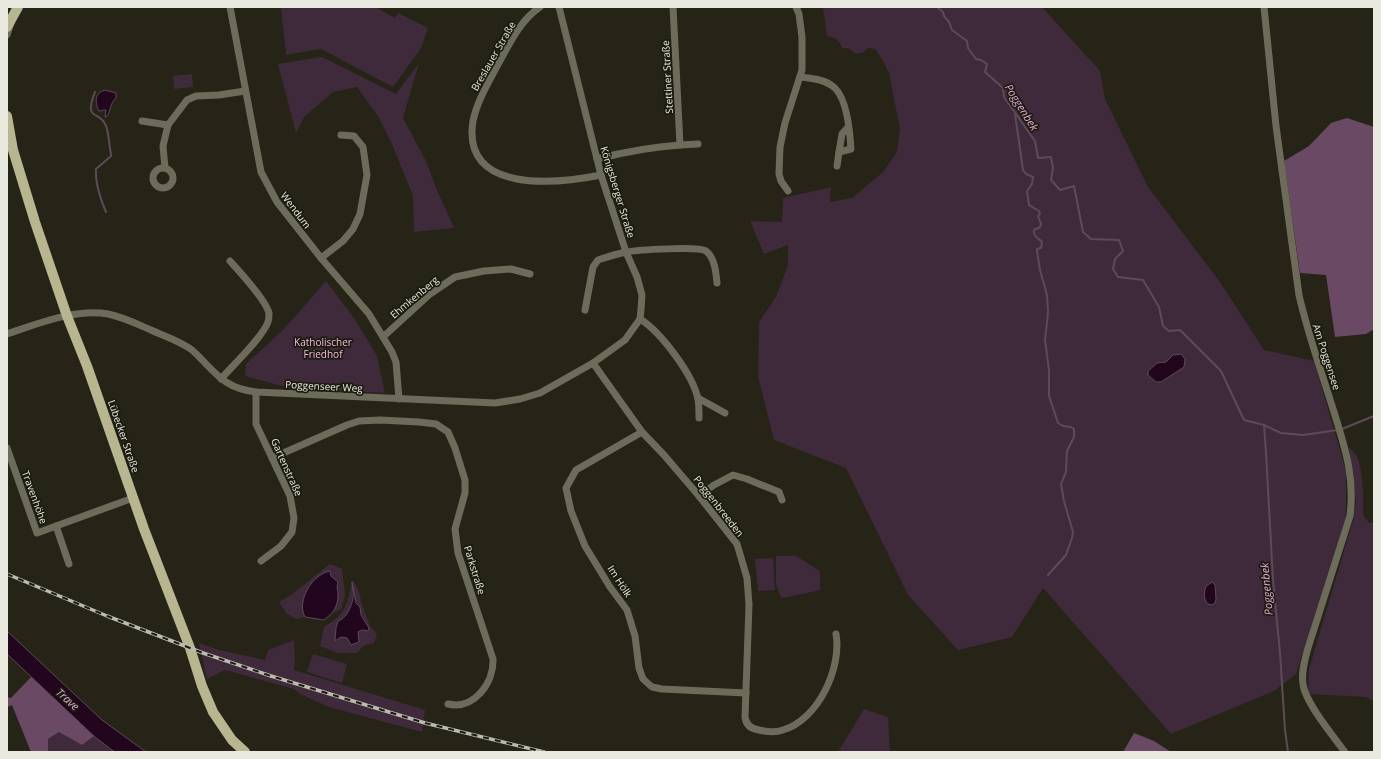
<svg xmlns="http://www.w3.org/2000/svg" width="1381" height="759" font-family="'Open Sans',sans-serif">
  <rect width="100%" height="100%" fill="#252417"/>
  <g fill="#3f2a3b" fill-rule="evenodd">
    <path d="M281 7H375L395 18 398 13 428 28 421 48 393 87 321 49 286 55Z"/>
    <path d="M823 7H1042L1100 71 1105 99 1148 187 1220 282 1264 350 1314 361 1346 471V518L1296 674 1274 691 1171 734 1043 588 1012 637 958 650 908 595 846 468 774 440 758 376 759 322 776 297 788 265V245L764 254 750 221 782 222 783 198 831 187 830 202 852 198 883 172 897 152 900 129 889 73 882 59 875 49 868 48 864 52 856 54 848 48H842C839 39 835 38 827 36ZM1166 362 1161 382H1156L1148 375 1157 363Z"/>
    <path d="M322 57 396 94 419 63 403 118 426 161 436 188 454 228 414 232 413 196 392 144 378 116 357 87 333 92 304 117 296 133 278 64Z"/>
    <path d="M192 74 193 87 174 89 173 76Z"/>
    <path d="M326 281 354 318 377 356 385 393 290 388 245 376 246 364 284 329Z"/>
    <path d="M1349 448C1351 450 1354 452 1356 455 1363 466 1364 500 1363 515L1369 523 1374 522V701L1366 697 1308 694 1309 669 1353 521 1356 501Z"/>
    <path d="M776 556H796L820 571V590L798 595 781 598 776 584Z"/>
    <path d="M773 558 775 590 758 591 755 559Z"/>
    <path d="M330 564 342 569 345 595 341 609 333 613C337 604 340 595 335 585 333 580 331 576 330 571L303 613 305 617 296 619 287 614 279 602 291 595Z"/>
    <path d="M353 580 359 592 362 605 370 626 377 634 374 643 365 645 356 653H338L320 646 324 627C346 614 347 606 352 582ZM352 585C354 590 354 598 357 603 361 611 364 620 369 628 357 631 357 635 351 645L347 638 341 637V620C352 612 353 598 352 585Z"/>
    <path d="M294 640 295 659 294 670 425 710 422 732 329 707 300 694 294 689 225 670 207 679 199 643 219 650 265 660 268 650Z"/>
    <path d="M313 654 347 664 342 683 307 672Z"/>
    <path d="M864 709 888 717 890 752H838Z"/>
    <path d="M59 732 82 745 94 736 115 752H48V739Z"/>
  </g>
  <g fill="#6a4964">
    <path d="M1347 118 1374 127V329L1366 334 1335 337 1326 275 1300 273 1284 161 1309 146 1331 123Z"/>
    <path d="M32 676 94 736 82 745 59 732 48 739V752H31L12 705 7 707V697L11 698Z"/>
    <path d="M1134 733 1154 741 1171 752H1123Z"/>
  </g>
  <g fill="#21061d" stroke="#5d4a58">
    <path d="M105 90 116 93V98C108 106 112 110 106 117H105L106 110H104L99 111C95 103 94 93 105 90Z"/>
    <path d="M1181 354 1185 359 1184 367 1161 382H1156L1148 375V371L1157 363 1166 362 1173 355Z"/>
    <path d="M330 571 331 576 338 582C336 587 338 590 338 595 338 607 333 613 324 620L305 617C296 600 313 574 330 571Z"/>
    <path d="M352 582 356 603 360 607 361 615 369 628 368 631 362 630 358 632 359 642 351 645 347 638 341 637 335 641 336 628 338 621C346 619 352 606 353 598 354 593 352 587 352 582Z"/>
    <path d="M1212 582 1215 585 1216 599 1215 603 1212 605 1208 604C1203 599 1204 593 1206 586Z"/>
    <path d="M7 631 102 720 146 752H115L112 750 95 737 7 654Z"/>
  </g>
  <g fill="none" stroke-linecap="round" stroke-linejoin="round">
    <g stroke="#5d4a58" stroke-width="2">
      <path d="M937 7 943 12 944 16 949 22 952 30 967 41 968 48 976 59 981 60 987 64 985 72 1003 88 1004 97 1035 141 1038 158 1051 157 1053 168 1051 180 1060 190 1074 186 1083 232 1091 239 1119 240 1123 251 1115 259 1113 269 1118 277 1143 280 1159 307 1163 326 1169 331 1180 330 1221 371 1244 420 1264 425 1281 433 1303 435 1338 430"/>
      <path d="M95 92C83 123 100 109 106 126 109 134 109 145 111 154V156L96 169C95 184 100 198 106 212"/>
      <path d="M1015 114 1023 170 1026 174 1033 177 1032 184 1027 191 1029 205 1039 211 1040 214 1038 216 1041 224 1040 227 1034 230C1033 236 1038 238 1042 242L1041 248 1037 249V251L1040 270 1047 295 1048 313 1045 340 1049 370V396L1058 423 1063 426 1071 427 1074 429V437L1067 451 1066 472 1061 484 1064 501 1073 532 1072 538 1066 555 1048 575"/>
      <path d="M1264 425 1266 453 1273 580 1280 653 1285 730 1288 752"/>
      <path d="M1342 429 1374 416"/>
    </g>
    <g stroke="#6d6c5a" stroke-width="7">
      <path d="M230 7 261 172 277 202 321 258 369 314 392 352 396 362 399 399"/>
      <path d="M540 7C519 21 508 47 496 68 487 85 477 102 473 121 461 194 556 184 601 175"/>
      <path d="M1264 7 1276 126 1299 295C1308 335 1322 373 1334 412 1345 448 1355 477 1350 516L1308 648C1305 659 1301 672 1303 684 1305 702 1333 736 1345 752"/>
      <path d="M7 35 11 23"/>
      <path d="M800 77C810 78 822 79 831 85 847 94 850 132 851 149L839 152 842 134 848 127"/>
      <path d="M142 121 168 125"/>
      <path d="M680 145 698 144"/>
      <path d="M597 159C624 152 652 147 680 145L673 7"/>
      <path d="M837 166 839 152"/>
      <path d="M165 168 163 146 168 125 187 100 196 96 219 95 245 91"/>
      <circle cx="163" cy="178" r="10"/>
      <path d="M788 191 781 181 779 174 780 147 785 123 802 70V37L799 14 796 7"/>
      <path d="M321 258 343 241 353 229 360 214 367 175 363 147 354 136 341 135"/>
      <path d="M585 310 593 267 598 260C607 257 616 254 626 252 637 250 698 246 706 251 715 258 716 273 717 283"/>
      <path d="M640 319C661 332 693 375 698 399 699 405 699 412 699 418"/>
      <path d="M7 334C37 324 76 308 108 314 123 317 137 324 151 330 164 336 180 341 192 350 215 371 222 388 256 392L495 403 520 399 540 393 593 363 625 340 640 319 641 310 642 295 637 277 626 252 601 175 559 7"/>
      <path d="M383 337 430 294 455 277 484 271 511 269 530 274"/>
      <path d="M593 363 642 432 664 455 699 496 737 544 747 578 749 605 745 717C746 725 751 729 759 730 767 732 775 733 783 730 818 720 842 668 836 634"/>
      <path d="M221 379C232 366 263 337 268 322 269 319 269 316 269 313 266 300 240 272 230 261"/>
      <path d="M256 392V424L290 496 294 518 292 532 281 546 261 561"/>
      <path d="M698 398 725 413"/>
      <path d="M642 432 576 470 566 488 571 511 585 546 610 587 627 610 635 636 639 668 643 679 652 687 662 689 746 693"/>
      <path d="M7 448 37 533 133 498"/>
      <path d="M272 458 347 425 359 421 380 420 419 422 436 424 448 432 455 448 465 480V493L455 529 458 553 493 659C494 683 474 710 448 704"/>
      <path d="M699 496 714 485 733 475 747 479 779 492 782 500"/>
      <path d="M56 526 69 564"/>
    </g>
    <g stroke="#b8b691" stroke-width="10">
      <path d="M7 27 18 7"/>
      <path d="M7 116 13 150 35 222 67 316 87 366 144 529 190 648 202 686 213 712 232 740 245 752"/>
    </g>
    <defs>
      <path id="rail" d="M7 574 107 616 203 653 271 676 425 723 544 752"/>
    </defs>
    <use href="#rail" stroke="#bcbbb2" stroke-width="3.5"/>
    <use href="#rail" stroke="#1b1b0e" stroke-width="2" stroke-dasharray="6" stroke-linecap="butt"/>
  </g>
  <g text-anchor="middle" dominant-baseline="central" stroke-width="3.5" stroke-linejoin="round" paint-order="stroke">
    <g font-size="10" fill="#e9e9e0" stroke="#1b1b0e">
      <text transform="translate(493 56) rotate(-60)">Breslauer Straße</text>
      <text transform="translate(667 77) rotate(-93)">Stettiner Straße</text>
      <text transform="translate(618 192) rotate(73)">Königsberger Straße</text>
      <text transform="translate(296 210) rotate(53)">Wendum</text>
      <text transform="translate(414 297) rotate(-40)">Ehmkenberg</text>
      <text transform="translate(1327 357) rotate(72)">Am Poggensee</text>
      <text transform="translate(324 386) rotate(3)">Poggenseer Weg</text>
      <text transform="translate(124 436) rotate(71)">Lübecker Straße</text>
      <text transform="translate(287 467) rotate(66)">Gartenstraße</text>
      <text transform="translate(35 497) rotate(70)">Travenhöhe</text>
      <text transform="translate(719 506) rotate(52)">Poggenbreeden</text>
      <text transform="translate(475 570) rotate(73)">Parkstraße</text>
      <text transform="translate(620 581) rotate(57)">Im Hölk</text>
    </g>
    <g font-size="10" fill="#f4bae8" stroke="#1b1b0e">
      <text x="323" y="342">Katholischer<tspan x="323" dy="12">Friedhof</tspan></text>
    </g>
    <g font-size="11" font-style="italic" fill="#e4aad8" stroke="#1b1b0e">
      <text transform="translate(1022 107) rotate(58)">Poggenbek</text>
      <text transform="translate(1266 589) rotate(-95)">Poggenbek</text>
      <text transform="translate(68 699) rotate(42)">Trave</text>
    </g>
  </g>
  <rect width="1381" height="759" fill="none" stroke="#e9e9e0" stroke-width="16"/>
</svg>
